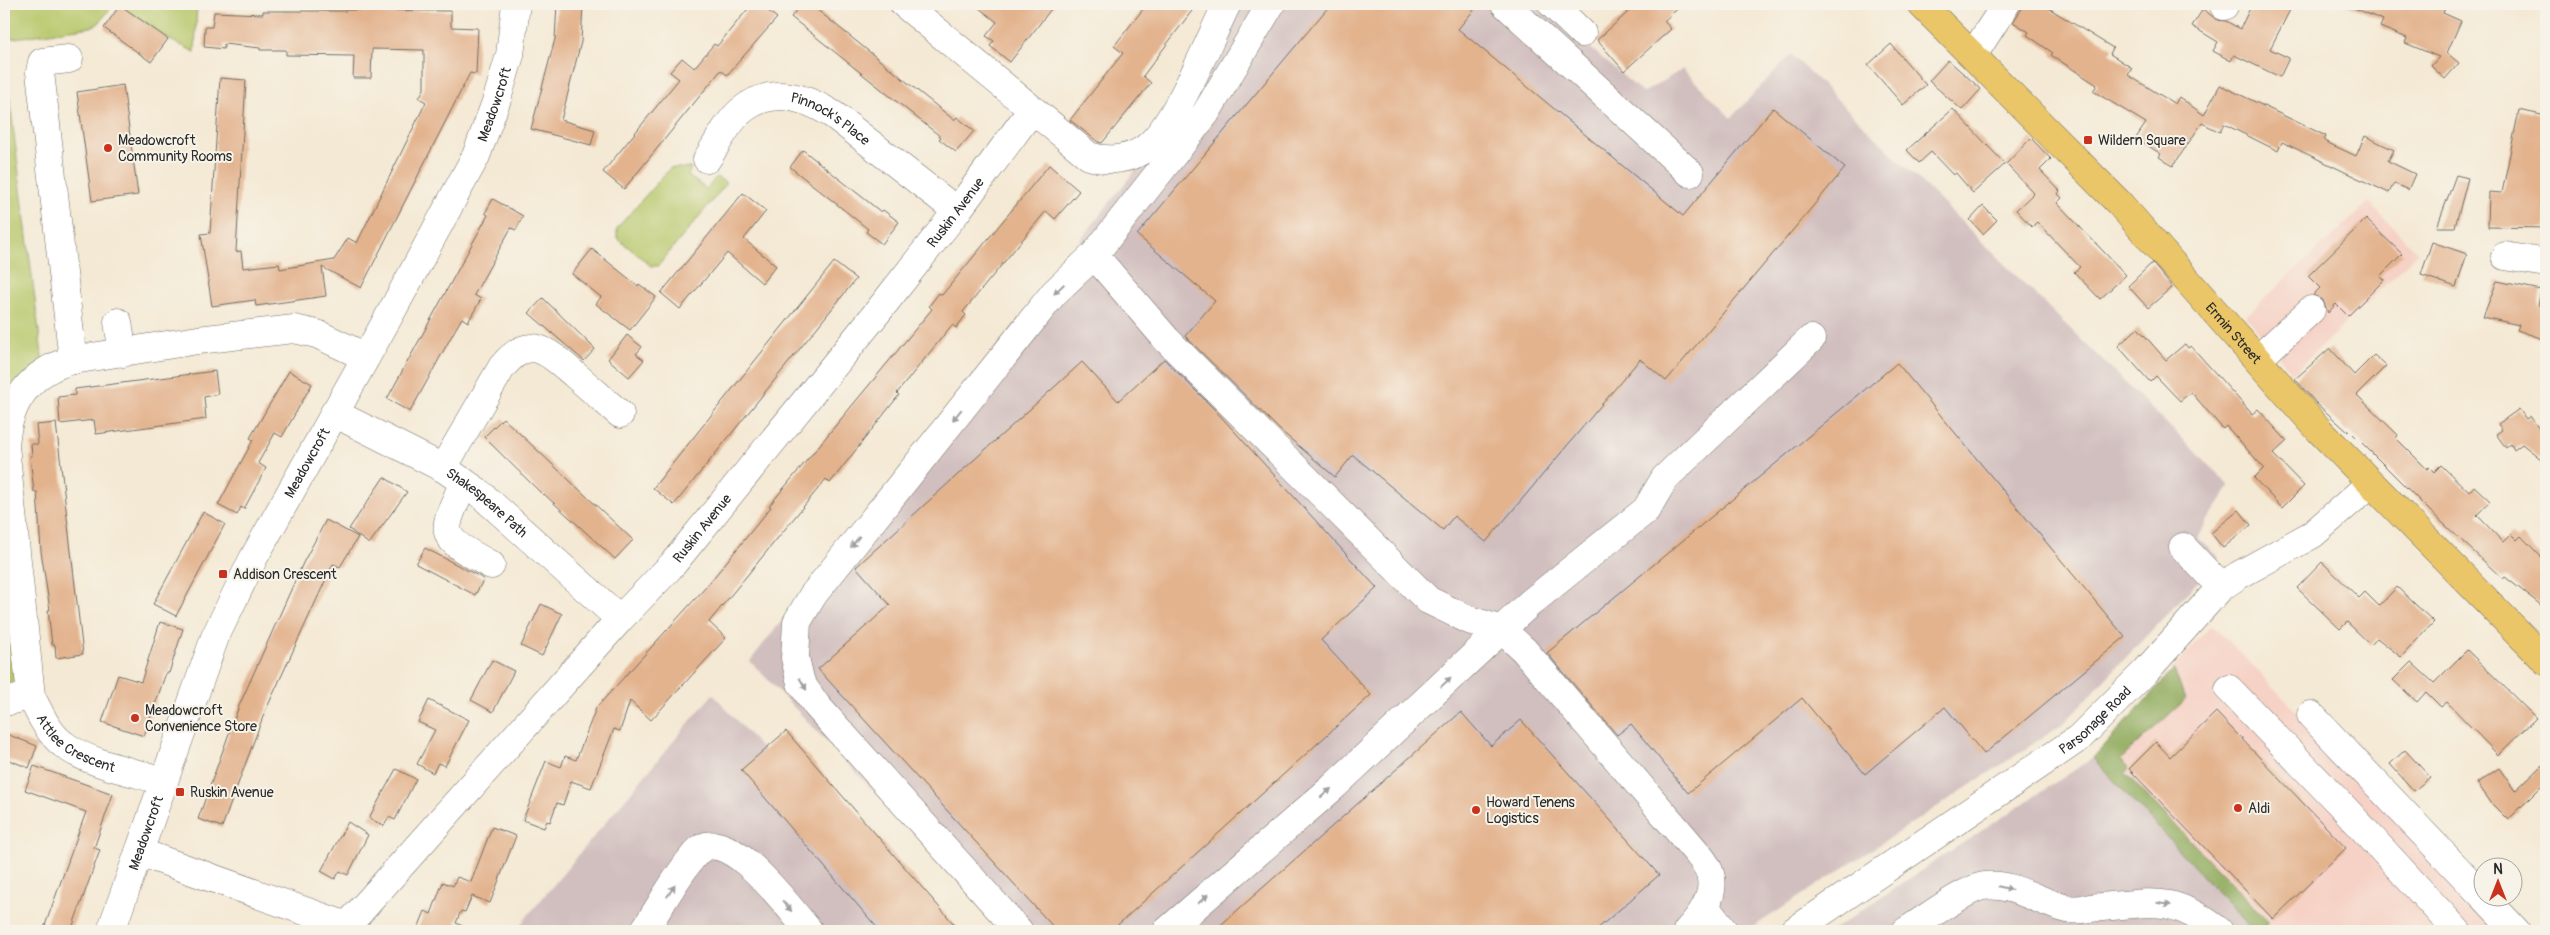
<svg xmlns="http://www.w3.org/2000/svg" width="2550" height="935" font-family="Pangolin,sans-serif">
  <rect width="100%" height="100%" fill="#f7f3e8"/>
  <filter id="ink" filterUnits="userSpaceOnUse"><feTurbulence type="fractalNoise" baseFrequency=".02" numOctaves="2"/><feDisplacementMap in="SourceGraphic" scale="10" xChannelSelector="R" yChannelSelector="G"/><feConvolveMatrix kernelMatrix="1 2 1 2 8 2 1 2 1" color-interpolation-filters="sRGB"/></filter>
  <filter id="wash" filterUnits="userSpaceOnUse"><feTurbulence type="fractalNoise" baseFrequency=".0096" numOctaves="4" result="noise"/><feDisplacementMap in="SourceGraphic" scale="20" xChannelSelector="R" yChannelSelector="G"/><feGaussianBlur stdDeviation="1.12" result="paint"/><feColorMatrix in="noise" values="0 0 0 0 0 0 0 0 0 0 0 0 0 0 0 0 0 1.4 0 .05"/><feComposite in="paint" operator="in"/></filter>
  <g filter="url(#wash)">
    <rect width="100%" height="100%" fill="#f4e9d4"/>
    <g fill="#f6d1c5">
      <path d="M2369 202 2418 253 2293 374 2246 316Z"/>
      <path d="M2210 627 2220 633 2246 659 2508 931H2254L2093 758Z"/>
    </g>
    <g fill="#d1bfbf">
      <path d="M1240 4H1539L1643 93 1683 69 1731 118 1791 54 2230 486 2197 537 2220 558 2062 725 1747 931H1007L750 661 1133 173 1182 116Z"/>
      <path d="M713 694 924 931H515Z"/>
      <path d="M2093 758 2254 931H1831L1937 860Z"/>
    </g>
    <g fill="#b7c86b" stroke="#717a4b">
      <path d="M4 4H114L99 23 91 27 8 39 4 44Z"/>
      <path d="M118 4H197L195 52 168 39Z"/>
      <path d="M4 55 43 363 4 409Z"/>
      <path d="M670 168H691L688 176 707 189 716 177 727 183 658 266H651L617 238V228Z"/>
      <path d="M4 520 16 677 4 690Z"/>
    </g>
    <path fill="#91ac5f" stroke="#5e6c45" d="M2174 669 2185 700 2120 760 2129 769 2125 773 2269 922 2264 926 2269 931H2254L2093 758Z"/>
    <g id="blocks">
      <g fill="#e3b38e">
        <path d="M557 4H583L581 42 561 120 595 130 591 145 531 129 555 39Z"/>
        <path d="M752 4H760L777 18 727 75 721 70 624 189 603 172 679 79 670 72 682 58 694 68 714 44 717 46Z"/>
        <path d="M802 4H810L954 120 957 117 974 131 956 152 939 139 941 137 791 17Z"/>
        <path d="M974 4H1055L1010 62 990 46 994 41 986 36 997 22Z"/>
        <path d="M1147 4H1197L1143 76 1151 83 1102 143 1098 142 1070 120 1123 53 1114 46Z"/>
        <path d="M1331 4H1479L1458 29 1683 216 1773 108 1845 168 1666 381 1640 359 1486 542 1454 516 1443 530 1353 455 1335 477 1280 430 1185 336 1215 301 1137 235Z"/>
        <path d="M1637 4H1683L1664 21 1671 29 1624 71 1597 40Z"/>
        <path d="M2025 4H2042L2113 48 2110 54 2132 68 2128 75 2175 104 2179 97 2204 115 2220 85 2326 136 2324 141 2356 156 2365 136 2394 150 2388 161 2415 174 2408 190 2394 183 2389 193 2282 142 2278 151 2224 124 2220 132 2202 123 2173 166 2159 157 2161 154 2136 138 2146 123 2093 91 2097 85 2051 55 2053 53 2027 35 2029 32 2013 22Z"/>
        <path d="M2252 4H2293L2270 49 2289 58 2280 77 2234 55 2231 61 2213 51 2218 42 2192 26 2203 9 2217 20 2226 21 2240 29Z"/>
        <path d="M2344 4H2447L2443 13 2461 21 2447 53 2459 63 2445 79 2431 66 2439 57 2405 43 2407 38 2380 27 2383 20Z"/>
        <path d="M120 5 168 39 151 62 104 28Z"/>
        <path d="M346 10 451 11V27L478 28 476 74 470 73 361 288 322 267 326 296 256 306 255 300 212 306 201 234 210 233 220 78 246 80 236 252 241 251 243 268 279 264 280 269 334 260 348 238 357 243 426 102 419 98 424 89V50L372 49 371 78H353L354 56 286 55V50H260V48L224 44V49L204 47 205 27H212L214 12 263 14V11H346Z"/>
        <path d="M1891 44 1926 85 1903 105 1868 65Z"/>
        <path d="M1948 60 1981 89 1962 110 1929 81Z"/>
        <path d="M123 85 138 195 92 201 77 92Z"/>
        <path d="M1953 109 2005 164 1973 193 1956 173 1953 175 1931 152 1919 163 1907 150Z"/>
        <path d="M2519 110 2546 116 2541 152 2546 153V228L2488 227 2489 192 2502 193Z"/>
        <path d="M2031 138 2051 159 2040 170 2060 191 2058 194 2062 198 2057 203 2126 275 2100 299 2074 272 2080 267 2037 222 2032 227 2016 210 2034 193 2006 164Z"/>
        <path d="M803 150 881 212 883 210 899 222 882 244 866 232 868 229 790 167Z"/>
        <path d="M1049 165 1079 191 1055 219 1046 211 963 312 966 315 956 328 952 325 897 393 899 395 830 483 826 479 709 622 726 638 651 720 630 701 620 731 614 729 591 788 571 781 563 805 557 803 550 822 547 821 544 828 523 820 546 761 561 767 565 756 576 760 596 708 706 587 771 507 769 506 932 309 929 306 939 293 942 295Z"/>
        <path d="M2456 175 2468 178 2455 227H2437Z"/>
        <path d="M743 193 766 211 744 239 776 266 762 283 727 253 680 309 661 293Z"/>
        <path d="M493 199 523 216 516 230 511 228 474 295 481 299 468 322 462 318 456 328 410 412 387 399 488 215 485 213Z"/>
        <path d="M1983 206 1997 220 1983 234 1970 220Z"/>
        <path d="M2366 219 2402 254 2380 276 2384 280 2348 316 2336 304 2328 313 2323 300 2313 295 2320 288 2308 276Z"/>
        <path d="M2432 242 2467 254 2456 287 2421 275Z"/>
        <path d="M592 249 638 286 639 284 656 297 630 330 596 304 601 297 572 274Z"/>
        <path d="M834 262 856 279 674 505 653 488Z"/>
        <path d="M2152 263 2172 287 2148 308 2128 286Z"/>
        <path d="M2497 281 2541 290 2538 305 2546 307V340L2517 330 2519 325 2483 317Z"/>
        <path d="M543 298 595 349 584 361 529 313Z"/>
        <path d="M2138 328 2166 360 2185 344 2188 348 2191 346 2252 414 2258 409 2287 441 2273 454 2304 486 2282 508 2254 478 2264 468 2226 426 2223 429 2191 392 2180 401 2156 376 2150 382 2118 346Z"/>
        <path d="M627 335 642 347 636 354 644 360 629 377 608 359Z"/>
        <path d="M2330 348 2354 375 2374 355 2386 366 2357 395 2398 435 2396 438 2427 469 2429 467 2434 472 2441 465 2469 492 2474 486 2490 501 2477 515 2503 542 2511 534 2517 540 2521 536 2546 562V609L2505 577 2503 579 2430 511 2349 430 2348 432 2316 403 2295 379Z"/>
        <path d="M1164 359 1214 409 1377 588 1321 640 1371 695 1111 931H1057L818 669 890 605 856 567 1082 362 1118 401Z"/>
        <path d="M1897 363 2125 637 1984 754 1945 707 1865 774 1802 698 1688 793 1631 724 1617 735 1547 653Z"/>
        <path d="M215 371 218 394 204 397 206 419 96 434 94 420 60 424 58 397 75 395V389Z"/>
        <path d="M289 371 312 384 282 437 275 433 258 463 266 468 244 509 241 507 237 515 218 505 253 440 250 438Z"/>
        <path d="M2519 409 2526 419 2530 416 2546 439V463L2522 444 2514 450 2511 444 2506 448 2496 434 2502 430 2498 424Z"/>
        <path d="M503 418 633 540 615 559 544 494 543 495 484 437Z"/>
        <path d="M56 423 83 654 56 658 55 645H52L48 610H50L41 551 37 492H34L30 456H32L31 444H38L36 425Z"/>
        <path d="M384 477 407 492 369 544 349 529Z"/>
        <path d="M2239 510 2251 525 2223 548 2211 533Z"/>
        <path d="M203 512 225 524 176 616 153 604Z"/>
        <path d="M326 520 358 537 340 567 333 564 264 714 222 827 198 819 239 706 303 563Z"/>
        <path d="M425 548 484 579 475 595 416 564Z"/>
        <path d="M2322 562 2359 598 2365 592 2379 606 2397 587 2434 622 2401 657 2377 638 2371 645 2347 622 2340 629 2297 588Z"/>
        <path d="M541 604 562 614 542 656 521 646Z"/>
        <path d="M160 622 183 629 169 673H166L144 736 102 722 118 675 141 682Z"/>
        <path d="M2467 650 2536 718 2498 755 2447 702 2441 707 2426 692 2417 702 2393 680 2411 662 2434 683Z"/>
        <path d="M492 660 514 671 493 712 471 700Z"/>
        <path d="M429 700 469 720 445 766 438 763 433 773 417 764 435 730 418 722Z"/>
        <path d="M1461 712 1491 746 1521 720 1659 875 1595 931H1214Z"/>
        <path d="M2216 712 2346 848 2273 919 2129 769 2156 742 2170 757Z"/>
        <path d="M786 731 960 931H880L741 770Z"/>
        <path d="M4 733 37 746 29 768 4 758Z"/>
        <path d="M2405 750 2430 777 2414 791 2390 764Z"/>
        <path d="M2542 765 2546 769V782L2508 820 2492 804 2477 783 2499 768 2515 791Z"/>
        <path d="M34 766 113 794 94 848 100 850 71 931H43L86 812 25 790Z"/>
        <path d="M396 769 416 779 395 820 389 817 384 826 369 818Z"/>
        <path d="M348 822 368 835 348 875 340 871 335 879 321 871Z"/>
        <path d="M492 827 516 836 490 903 472 896 465 912 461 911 456 923 473 931H417L425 911 431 914 443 882 453 886 457 877 471 882Z"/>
      </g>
    </g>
  </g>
  <g filter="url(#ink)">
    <use href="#blocks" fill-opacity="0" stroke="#716e66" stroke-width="1"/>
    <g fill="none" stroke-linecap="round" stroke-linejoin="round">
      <defs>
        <g id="minor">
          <path d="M904 4 1089 156C1108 162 1131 160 1147 147 1176 124 1209 40 1227 4"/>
          <path d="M1505 4 1690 173"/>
          <path d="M1552 4 1582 33"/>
          <path d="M2224 6 2225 4"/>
          <path d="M1973 55 2006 4"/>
          <path d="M69 59 42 62 40 72 73 360"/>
          <path id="s1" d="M707 159C717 144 727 123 741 111 771 85 806 97 835 116L957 211"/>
          <path d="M1094 255 1167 340 1428 600 1469 620 1502 630 1524 650 1698 854C1702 859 1707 865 1709 871 1718 893 1701 916 1687 931"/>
          <path d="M2505 256 2546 263"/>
          <path d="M118 322 123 353"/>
          <path d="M2258 359 2311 310"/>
          <path id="s2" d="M334 413 443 468 477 491 620 619"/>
          <path d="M443 468 502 367C530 332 549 352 575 375 590 388 605 401 620 414"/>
          <path d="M464 482C439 537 438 536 491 565"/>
          <path d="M2183 547 2221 587"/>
          <path d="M2229 689 2346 810 2457 931"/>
          <path d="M31 696 5 446C8 403 30 371 73 360L198 340 294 329 317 334 366 357"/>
          <path id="s3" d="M4 702 31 696C39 712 48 733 63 744 88 764 134 772 164 781"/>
          <path d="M2311 715 2482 895"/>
          <path id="s4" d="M139 852 347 926 620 619 672 565 880 309 957 211 1031 111"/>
          <path d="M2485 898 2516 931"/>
          <path d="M1706 908 1724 931"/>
          <path id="s5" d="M111 931 215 637 253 559 393 309 476 156 497 99 510 55 516 4"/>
          <path d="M647 931 645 929C660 907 679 871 697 852 726 820 792 912 809 931"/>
          <path d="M1019 931 817 706 801 683 795 658 797 622 813 595 1054 293 1094 255 1206 113 1271 4"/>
          <path d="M1167 931 1332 788 1530 603 1646 510 1665 478 1811 339"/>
          <path id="s6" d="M1794 931 2079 738 2146 671 2221 587 2239 575 2313 534 2371 483"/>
          <path d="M1906 931C1924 920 1965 889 1984 886 2013 882 2040 903 2068 909 2078 911 2091 907 2102 907 2156 902 2173 896 2219 931"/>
        </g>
        <g id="major">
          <path id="s7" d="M1921 4 2119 203 2320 431 2546 661"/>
        </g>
      </defs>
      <use href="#minor" stroke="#716e66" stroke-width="29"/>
      <use href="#major" stroke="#716e66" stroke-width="29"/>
      <use href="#minor" stroke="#fff" stroke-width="28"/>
      <use href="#major" stroke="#eac669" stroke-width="28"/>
    </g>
    <defs><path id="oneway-solid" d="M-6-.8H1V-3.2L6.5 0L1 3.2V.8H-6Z" transform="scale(1.25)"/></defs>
    <g fill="#a0a0a0">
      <use href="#oneway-solid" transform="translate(1059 289) rotate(135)"/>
      <use href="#oneway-solid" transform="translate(957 415) rotate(129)"/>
      <use href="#oneway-solid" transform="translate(855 542) rotate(129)"/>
      <use href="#oneway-solid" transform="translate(1446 682) rotate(-43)"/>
      <use href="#oneway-solid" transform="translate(803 684) rotate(60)"/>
      <use href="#oneway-solid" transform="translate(1326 793) rotate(-40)"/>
      <use href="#oneway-solid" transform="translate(2005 888) rotate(14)"/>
      <use href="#oneway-solid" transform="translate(671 891) rotate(-56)"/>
      <use href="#oneway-solid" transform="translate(1203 899) rotate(-42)"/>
      <use href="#oneway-solid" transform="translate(2164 904) rotate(9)"/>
      <use href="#oneway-solid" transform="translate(787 906) rotate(49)"/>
    </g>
  </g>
  <g fill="#c8321e" stroke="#f7f3e8" stroke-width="2">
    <rect x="2083" y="135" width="10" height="10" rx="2.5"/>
    <circle cx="108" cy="148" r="5"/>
    <rect x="218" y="569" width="10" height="10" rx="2.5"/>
    <circle cx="135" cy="718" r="5"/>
    <rect x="175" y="787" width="10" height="10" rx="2.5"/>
    <circle cx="2238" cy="808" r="5"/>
    <circle cx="1476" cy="810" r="5"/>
  </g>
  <g text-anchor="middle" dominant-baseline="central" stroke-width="4" stroke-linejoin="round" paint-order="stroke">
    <g font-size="14" fill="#2b2b2b" stroke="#f7f3e8">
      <text stroke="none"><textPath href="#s5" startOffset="914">Meadowcroft</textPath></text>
      <text stroke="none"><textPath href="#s1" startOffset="158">Pinnock's Place</textPath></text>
      <text stroke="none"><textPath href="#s4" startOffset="1159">Ruskin Avenue</textPath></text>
      <text stroke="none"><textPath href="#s7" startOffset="454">Ermin Street</textPath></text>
      <text stroke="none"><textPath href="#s5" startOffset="509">Meadowcroft</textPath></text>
      <text stroke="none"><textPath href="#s2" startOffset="178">Shakespeare Path</textPath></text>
      <text stroke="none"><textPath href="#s4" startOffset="754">Ruskin Avenue</textPath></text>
      <text stroke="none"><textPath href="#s6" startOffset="368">Parsonage Road</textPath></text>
      <text stroke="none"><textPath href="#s3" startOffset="96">Attlee Crescent</textPath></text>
      <text stroke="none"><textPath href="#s5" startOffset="104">Meadowcroft</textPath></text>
    </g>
    <g font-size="14" fill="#2b2b2b" stroke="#f7f3e8" text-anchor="start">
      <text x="118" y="140">Meadowcroft<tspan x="118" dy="16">Community Rooms</tspan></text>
      <text x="2098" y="140">Wildern Square</text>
      <text x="233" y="574">Addison Crescent</text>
      <text x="145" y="710">Meadowcroft<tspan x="145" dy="16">Convenience Store</tspan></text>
      <text x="190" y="792">Ruskin Avenue</text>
      <text x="1486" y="802">Howard Tenens<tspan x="1486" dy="16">Logistics</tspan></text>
      <text x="2248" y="808">Aldi</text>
    </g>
  </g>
  <rect width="2550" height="935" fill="none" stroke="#f7f3e8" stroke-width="20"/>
  <g transform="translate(2498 882)"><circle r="24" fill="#f7f3e8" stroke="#a5a39c"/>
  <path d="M0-4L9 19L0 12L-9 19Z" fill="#c8321e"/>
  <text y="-8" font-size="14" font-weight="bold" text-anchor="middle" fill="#2b2b2b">N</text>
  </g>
</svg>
